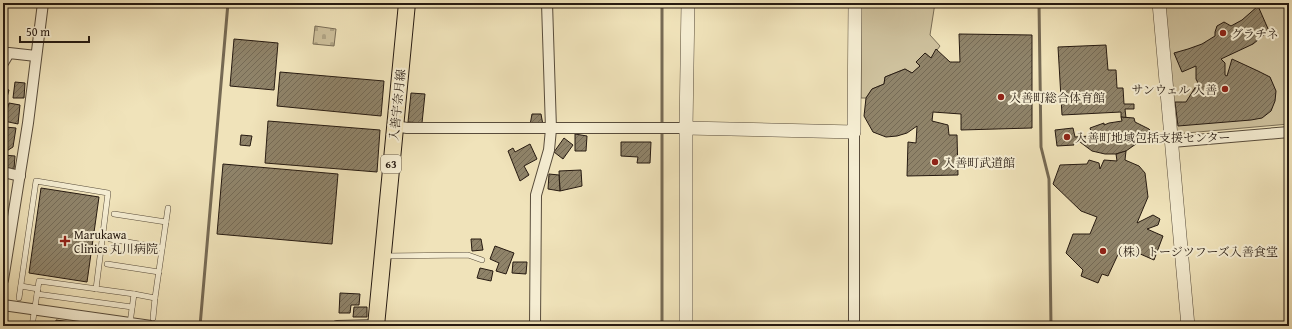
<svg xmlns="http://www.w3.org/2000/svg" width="1292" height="329" font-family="'Gentium Book Plus','Noto Serif JP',serif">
  <defs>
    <pattern id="cemetery-stones" width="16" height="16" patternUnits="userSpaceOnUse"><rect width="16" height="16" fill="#cec19d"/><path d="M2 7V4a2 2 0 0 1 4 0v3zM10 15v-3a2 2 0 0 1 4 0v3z" fill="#b1a586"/></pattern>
    <pattern id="building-hatch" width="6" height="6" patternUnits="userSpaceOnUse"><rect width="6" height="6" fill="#8f8369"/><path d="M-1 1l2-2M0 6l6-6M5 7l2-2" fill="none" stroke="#756a55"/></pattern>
  </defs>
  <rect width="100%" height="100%" fill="#f0e3ba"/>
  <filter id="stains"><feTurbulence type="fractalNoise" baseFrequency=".005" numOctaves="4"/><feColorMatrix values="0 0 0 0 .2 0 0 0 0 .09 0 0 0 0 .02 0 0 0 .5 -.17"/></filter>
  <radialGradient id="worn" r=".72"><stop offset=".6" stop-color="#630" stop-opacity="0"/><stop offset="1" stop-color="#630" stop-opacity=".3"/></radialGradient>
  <path fill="url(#cemetery-stones)" stroke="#7a6e57" d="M315 26 336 29 334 46 313 44Z"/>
  <g fill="#cec19d" stroke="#7a6e57">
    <path d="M861 3H935L930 35 940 46 931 58 925 53 916 62 920 66 912 73 905 69 885 77 884 84 872 89 866 98H861Z"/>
    <path d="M1163 3H1289V124L1175 134Z"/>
  </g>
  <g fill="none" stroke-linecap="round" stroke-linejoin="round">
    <g stroke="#766a54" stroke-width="3">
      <path d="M1039 3 1041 147 1049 179 1051 326"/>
      <path d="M200 326 228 3"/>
      <path d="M662 326V3"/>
    </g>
  </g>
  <g fill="url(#building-hatch)" stroke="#261a11">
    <path d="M1258 6 1269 31 1253 44 1221 59 1225 63V75L1227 76 1232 59 1258 71 1270 77 1276 91 1275 101 1271 111 1262 118 1251 120 1178 126 1175 102H1186L1198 83 1196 79V66L1182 72 1174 53 1188 49 1202 44 1215 36V32L1217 26 1224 22 1231 26 1242 20Z"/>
    <path d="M959 34 1032 35V128L961 130V114L933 112 932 121 948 125 949 135H957L958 175 907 176 908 142 916 143 917 126 907 133 897 136 886 137 873 132 864 116 866 98 872 89 884 84 885 77 905 69 912 73 920 66 916 62 925 53 931 58 936 49 950 62H960Z"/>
    <path d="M234 39 278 43 274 90 230 86Z"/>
    <path d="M1106 45 1108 70H1116L1117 88H1123L1124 104H1134V109H1125L1126 118 1121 117V112L1062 115 1058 47Z"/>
    <path d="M280 72 384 81 381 116 277 106Z"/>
    <path d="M15 82 25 83 24 98H13Z"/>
    <path d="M3 88 9 90 3 112Z"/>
    <path d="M411 93 425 94 422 123 408 122Z"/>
    <path d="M9 103 20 105 18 124 4 121Z"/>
    <path d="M532 114H541L543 125H530Z"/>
    <path d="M1121 117 1134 118 1135 122 1149 129 1157 137 1143 139 1126 151 1116 154H1105L1092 151 1080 142H1075L1074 145 1057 146 1055 130 1073 128 1075 137 1090 136 1092 135 1090 128 1104 123V125L1109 123 1122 121Z"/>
    <path d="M268 121 380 130 377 172 265 163Z"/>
    <path d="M5 127 16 128 13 147 5 152H3V133H5Z"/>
    <path d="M575 134 587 136 586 151H575Z"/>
    <path d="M241 135 252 136 250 146 240 145Z"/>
    <path d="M564 138 573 145 563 159 554 152Z"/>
    <path d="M621 142H651L650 163H637L638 157 621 156Z"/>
    <path d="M530 144 537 159 524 166 529 175 520 181 508 151 513 148 515 152Z"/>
    <path d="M1126 151 1125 160 1139 166 1145 173 1148 197 1137 223 1153 215 1160 219 1158 225 1147 229 1163 236 1154 260 1122 246 1108 276 1102 274 1098 283 1081 276 1083 270 1066 253 1073 234H1090L1097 217 1081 211 1053 184 1060 165 1087 164 1089 160 1099 163 1100 169 1104 160 1117 161 1116 154Z"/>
    <path d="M3 155 15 156 14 169 3 167Z"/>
    <path d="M223 164 338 174 332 244 217 234Z"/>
    <path d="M581 170 582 186 560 191 559 171Z"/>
    <path d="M549 174 559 175 560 191 548 189Z"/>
    <path d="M41 188 99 197 87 282 29 273Z"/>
    <path d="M471 239H481L483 250 472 251Z"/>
    <path d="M495 246 514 253 506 274 496 271 499 263 490 259Z"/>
    <path d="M513 262H527L526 274 512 273Z"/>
    <path d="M480 268 493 271 491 281 477 278Z"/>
    <path d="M340 293 360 294 359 305H351L350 313H339Z"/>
    <path d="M354 307H367V317H353Z"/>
    <path d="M56 320 86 324V326H55Z"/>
  </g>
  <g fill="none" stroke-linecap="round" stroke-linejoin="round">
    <defs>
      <g id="service">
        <path d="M114 214 166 222"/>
        <path d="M110 239 162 248"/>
        <path d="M384 256 468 255 482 260"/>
        <path d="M107 264 159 272"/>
        <path d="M21 286 38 289"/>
        <path d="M37 294 132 307"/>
        <path d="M134 294 155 298 153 318"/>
        <path d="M19 298 36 181 108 193 96 289"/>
        <path d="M155 298 168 208"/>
        <path d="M32 326 39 281 134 294 130 323"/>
      </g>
      <g id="minor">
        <path d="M3 63 9 53 36 56"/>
        <path d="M395 126 407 128H686"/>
        <path d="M1172 142 1289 132"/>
        <path d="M3 172 20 176"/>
        <path d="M3 280 28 123 43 3"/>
        <path d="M3 305 151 326"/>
        <path d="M337 326 376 325"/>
        <path d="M535 326 536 195 549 150 551 129 547 3"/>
        <path d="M854 326V132"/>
      </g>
      <g id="tertiary">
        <path d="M1159 3 1188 326"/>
        <path d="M686 128 854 132 855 3"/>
        <path d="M686 326V128L688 3"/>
      </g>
      <path id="primary" d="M376 326 407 3"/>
    </defs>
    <use href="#service" stroke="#584c3b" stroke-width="6"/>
    <use href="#minor" stroke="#584c3b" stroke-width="12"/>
    <use href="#tertiary" stroke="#584c3b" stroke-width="14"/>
    <use href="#primary" stroke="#261a11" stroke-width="18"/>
    <use href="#service" stroke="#f5edd2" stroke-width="5"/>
    <use href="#minor" stroke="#f5edd2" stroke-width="10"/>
    <use href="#tertiary" stroke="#f5edd2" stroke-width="13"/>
    <use href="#primary" stroke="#f0e3ba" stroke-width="16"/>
  </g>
  <g fill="#8f2418" stroke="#f5edd2" stroke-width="1.5">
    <circle cx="1223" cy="33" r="4"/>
    <circle cx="1225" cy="89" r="4"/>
    <circle cx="1001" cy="97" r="4"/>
    <circle cx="1067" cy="137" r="4"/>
    <circle cx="935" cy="162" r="4"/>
    <path d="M63 235h4v4h4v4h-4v4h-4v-4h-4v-4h4z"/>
    <circle cx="1103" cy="251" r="4"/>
  </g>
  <g text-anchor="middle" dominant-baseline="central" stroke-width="4" stroke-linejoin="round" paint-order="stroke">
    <rect fill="#f5edd2" stroke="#64594b" stroke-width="1" x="381" y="155" width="20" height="18" rx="3"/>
    <g font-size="11" font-weight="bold" fill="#261a11">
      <text x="391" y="164">63</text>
    </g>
    <g font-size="12" fill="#261a11" stroke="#f5edd2" text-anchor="start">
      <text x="1231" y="33">グラチネ</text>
      <text x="1217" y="89" text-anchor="end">サンウェル 入善</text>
      <text x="1009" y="97">入善町総合体育館</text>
      <text x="1075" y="137">入善町地域包括支援センター</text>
      <text x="943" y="162">入善町武道館</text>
      <text x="74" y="234">Marukawa<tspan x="74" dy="14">Clinics 丸川病院</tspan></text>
      <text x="1111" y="251">（株）トージツフーズ入善食堂</text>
    </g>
    <g font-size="12" fill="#261a11" stroke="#f5edd2">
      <text transform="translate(397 105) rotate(-84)">入善宇奈月線</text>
    </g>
  </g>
  <rect width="1292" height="329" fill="none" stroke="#f0e3ba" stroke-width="16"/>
  <rect x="4" y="4" width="1284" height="321" fill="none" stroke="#261a11" stroke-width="2"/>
  <rect x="8" y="8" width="1276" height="313" fill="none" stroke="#261a11"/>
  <path d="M20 36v6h69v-6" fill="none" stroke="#261a11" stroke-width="2"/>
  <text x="26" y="36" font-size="12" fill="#261a11" stroke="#f5edd2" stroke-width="3" paint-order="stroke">50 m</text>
  <rect width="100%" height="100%" filter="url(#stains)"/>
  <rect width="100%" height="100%" fill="url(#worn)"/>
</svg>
